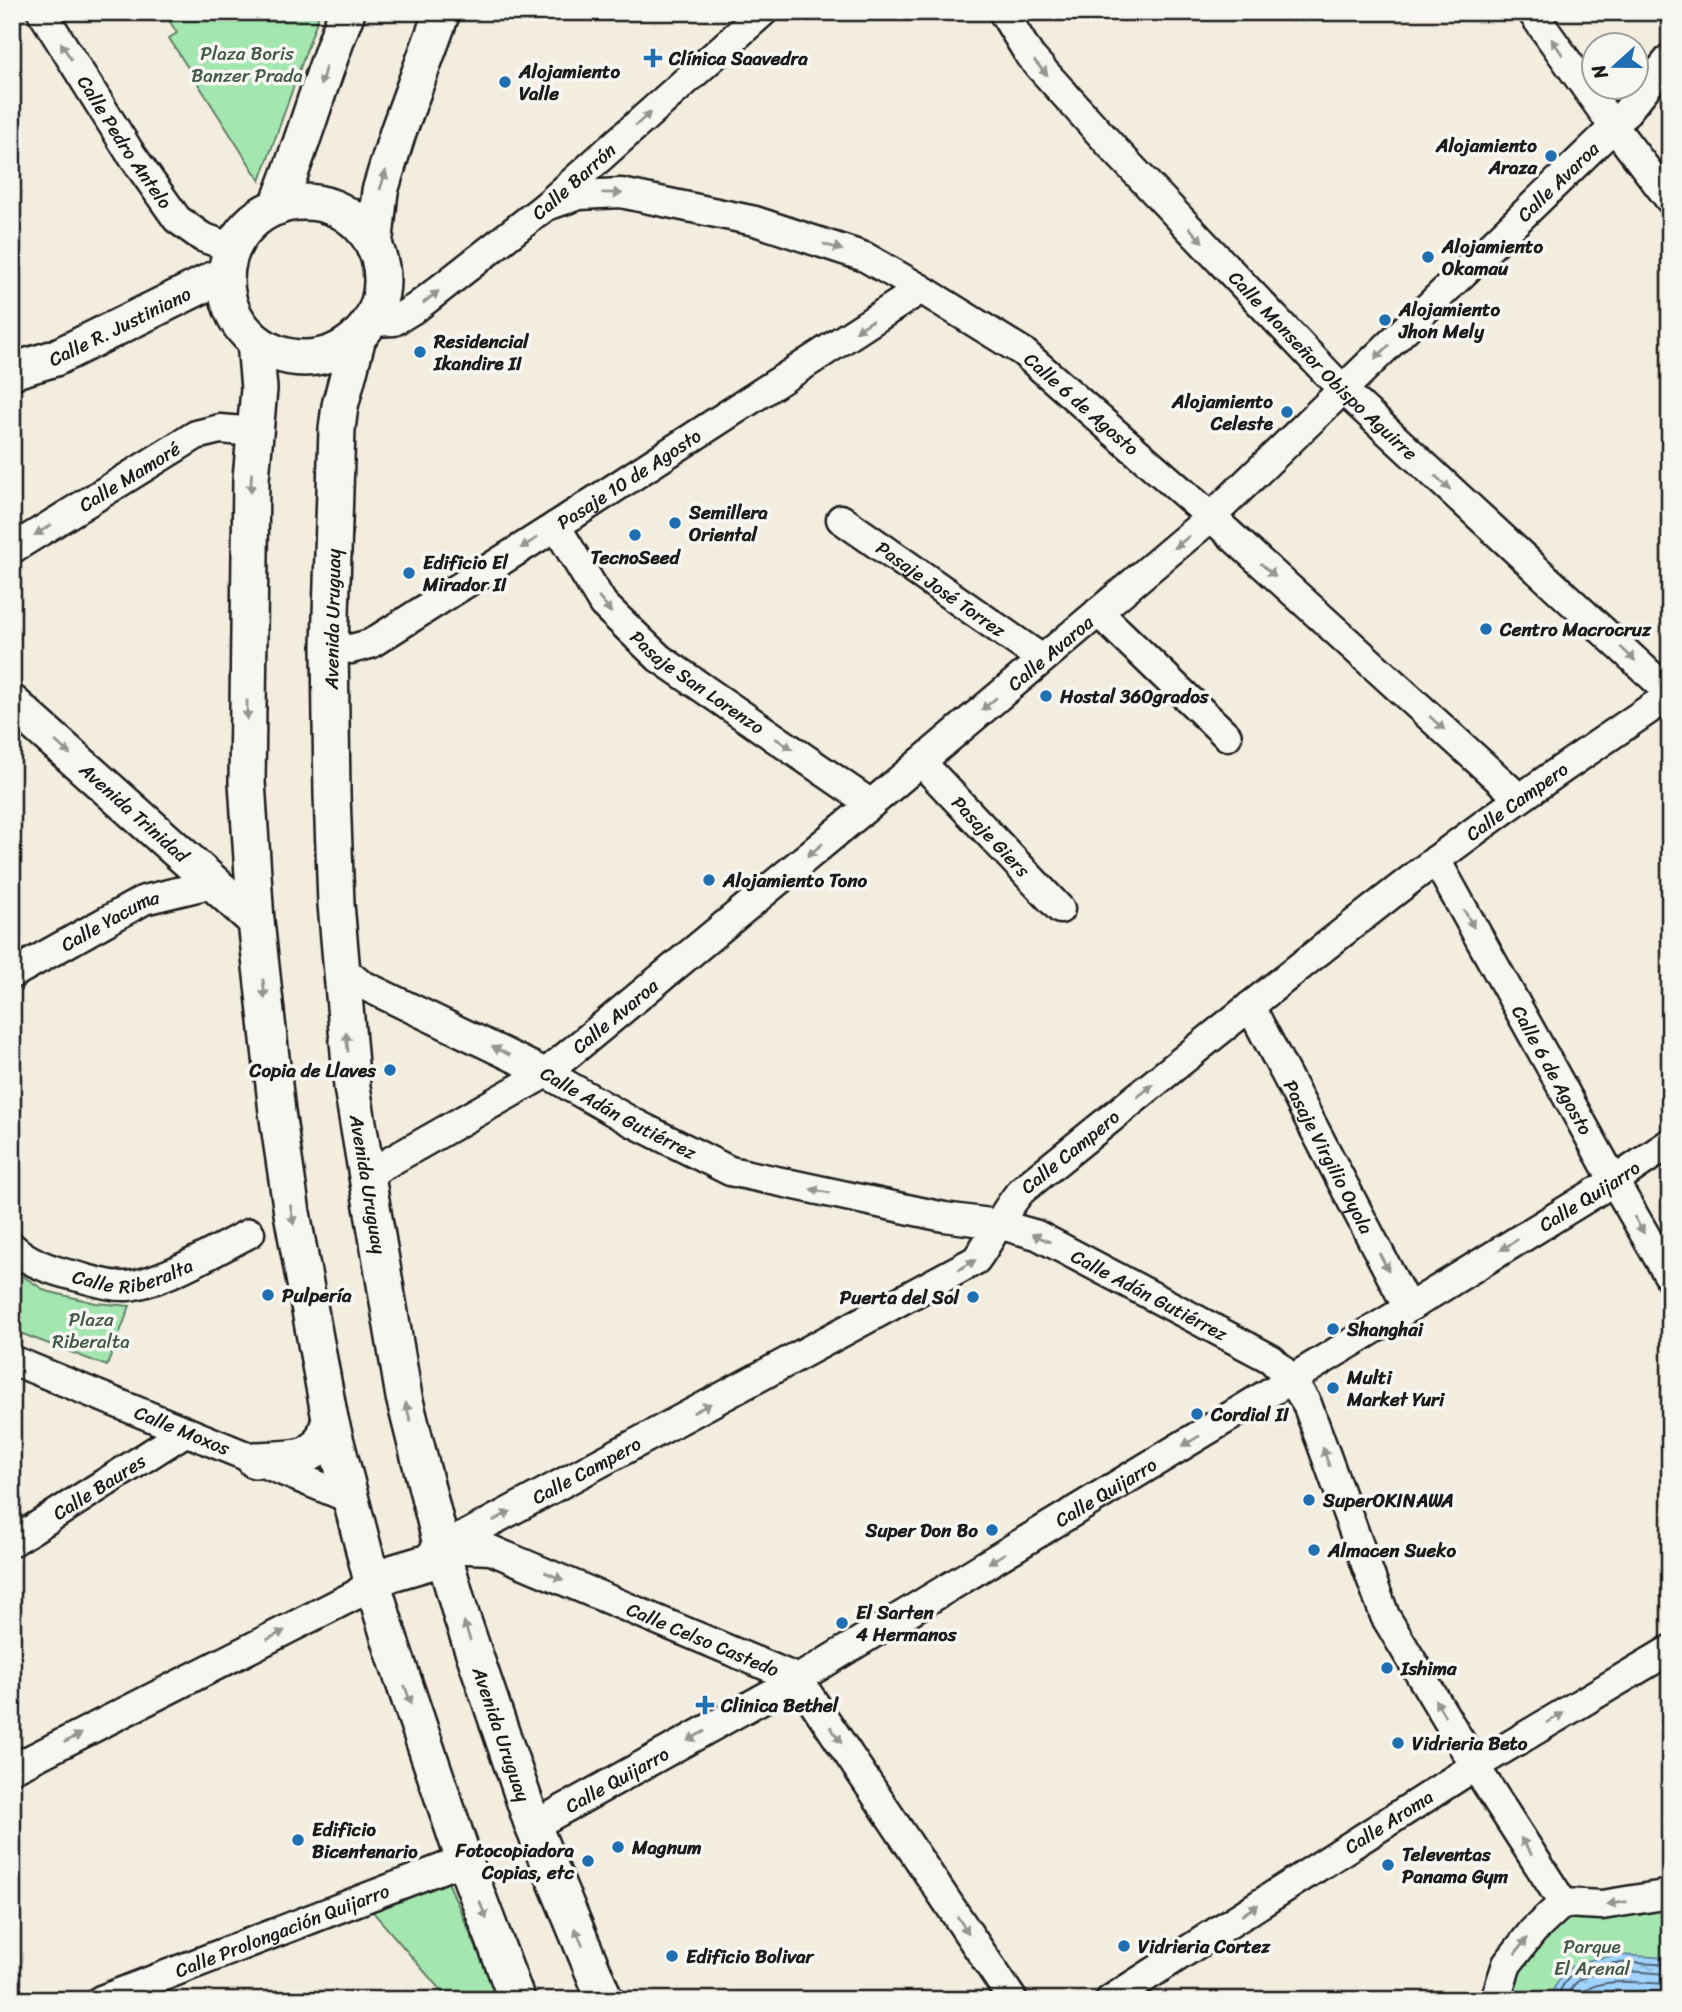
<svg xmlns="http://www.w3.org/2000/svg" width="1682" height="2012" font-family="Sriracha,sans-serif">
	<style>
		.green { fill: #a4e6b0; stroke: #608166; stroke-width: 2 }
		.water { fill: url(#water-ripples); stroke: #6b8aa3; stroke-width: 2 }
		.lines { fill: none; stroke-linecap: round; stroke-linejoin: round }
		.shore { stroke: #516576; stroke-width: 2 }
		.minor-casing { stroke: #1c1c1c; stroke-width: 33 }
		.major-casing { stroke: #1c1c1c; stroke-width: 40 }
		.minor { stroke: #f6f6f2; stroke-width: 28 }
		.major { stroke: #f6f6f2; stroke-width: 35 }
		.oneway { fill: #949492 }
		.poi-dot { fill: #1f6fb2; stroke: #f6f6f2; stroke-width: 2.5 }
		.labels { text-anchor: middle; stroke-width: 7; stroke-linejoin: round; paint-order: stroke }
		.park-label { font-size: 19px; fill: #455948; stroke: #f6f6f2 }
		.poi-label { font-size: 19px; font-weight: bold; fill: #1c1c1c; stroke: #f6f6f2; text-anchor: start }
		.street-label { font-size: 19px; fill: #1c1c1c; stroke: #f6f6f2 }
	</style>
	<defs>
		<pattern id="water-ripples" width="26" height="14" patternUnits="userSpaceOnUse" patternTransform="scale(1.75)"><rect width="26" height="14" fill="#a0d3fd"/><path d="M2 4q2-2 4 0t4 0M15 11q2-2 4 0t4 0" fill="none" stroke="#89b5d8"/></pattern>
	</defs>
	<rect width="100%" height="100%" fill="#f3ede0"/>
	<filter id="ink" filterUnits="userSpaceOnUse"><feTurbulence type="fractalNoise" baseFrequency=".0143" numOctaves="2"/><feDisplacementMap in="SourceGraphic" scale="14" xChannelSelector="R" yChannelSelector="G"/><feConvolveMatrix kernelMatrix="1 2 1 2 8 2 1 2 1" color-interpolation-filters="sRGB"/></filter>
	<g filter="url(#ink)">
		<g class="green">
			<path d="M164 12H320L260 181 169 38 177 33Z"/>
			<path d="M12 1269 46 1291 96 1303 130 1306 107 1366 12 1330Z"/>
			<path d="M445 1875 498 1998 496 2000H449L366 1904Z"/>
			<path d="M1670 1907V2000H1503L1515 1968 1549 1926 1586 1914 1640 1915Z"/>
		</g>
		<path class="water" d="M1618 1955 1670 1958V2000H1549C1563 1962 1581 1961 1618 1955Z"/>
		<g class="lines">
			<g class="shore">
				<path d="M1556 2000C1559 1993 1562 1985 1567 1980 1587 1955 1642 1964 1670 1965"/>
				<path d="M1566 2000C1568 1995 1570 1989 1574 1985 1592 1964 1645 1973 1670 1974"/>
				<path d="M1577 2000C1591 1973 1645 1984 1670 1984"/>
			</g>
			<defs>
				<g id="minor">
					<path id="s1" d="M42 12 129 151 177 219 202 237 232 248"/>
					<path id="s2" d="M1003 12 1030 56 1114 149 1343 390 1670 693"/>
					<path d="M1532 12 1614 127 1670 200"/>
					<path id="s3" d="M546 206 579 195 621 193 755 221 865 257 921 289 1023 352 1211 517 1519 798"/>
					<path id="s4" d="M370 322 394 321 417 307 546 206 763 12"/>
					<path id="s5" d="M841 519 1042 659"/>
					<path id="s6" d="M556 526 603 604 659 658 871 804"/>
					<path id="s7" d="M12 549 196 435 220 429 255 432"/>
					<path d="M1098 612 1227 736"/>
					<path id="s8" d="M330 646 351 649 370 644 556 526 921 289"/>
					<path id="s9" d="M921 762 1060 909"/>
					<path id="s10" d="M1436 860 1614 1181 1670 1278"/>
					<path id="s11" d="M340 967 359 983 546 1073 632 1122 730 1171 944 1217 998 1224 1037 1235 1271 1359 1292 1380 1307 1404 1385 1616 1475 1766 1563 1903"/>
					<path id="s12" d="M12 974 144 900 214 883"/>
					<path id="s13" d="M1250 1006 1408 1308"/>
					<path id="s14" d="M368 1174 546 1073 871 804 1211 517 1614 127 1670 58"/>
					<path id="s15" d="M12 1247C29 1263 53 1271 75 1276 91 1280 111 1287 127 1286 162 1283 218 1249 250 1233"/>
					<path id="s16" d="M12 1360 351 1499"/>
					<path id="s17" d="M12 1542 185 1432"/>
					<path id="s18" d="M442 1548 976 1260C993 1237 1003 1211 1022 1190 1160 1079 1296 967 1436 860 1512 802 1591 749 1670 695"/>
					<path id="s19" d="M443 1548 491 1550 798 1679 1013 2000"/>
					<path d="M12 1769 355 1595 372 1581"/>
					<path id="s20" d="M533 1826 798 1679 1397 1315 1614 1181 1670 1143"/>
					<path d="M1563 1903 1602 1905 1670 1894"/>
					<path id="s21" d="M101 2000 464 1860"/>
					<path id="s22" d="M1110 2000 1475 1766 1670 1650"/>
					<path d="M1495 2000 1507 1964 1533 1931 1563 1903"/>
				</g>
				<g id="major">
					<circle cx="304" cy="280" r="78"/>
					<path d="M277 207C304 143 321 76 347 12"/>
					<path d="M374 247 380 191 398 132 442 12"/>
					<path id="s23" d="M358 337 340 406 337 429 330 646 332 794 336 904 352 1087 404 1397 442 1548 461 1615 533 1826 605 2000"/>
					<path d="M255 342 259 389 251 479 247 782 256 921 277 1112 292 1213 330 1419 372 1581 393 1650 464 1860 517 2000"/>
					<path id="s24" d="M12 371 55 358 225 274"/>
					<path id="s25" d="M12 703 256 921"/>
					<path d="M255 1460C296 1457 319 1465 330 1419"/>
					<path d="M372 1581 395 1572 429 1562 442 1548"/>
				</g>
			</defs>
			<use href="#minor" class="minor-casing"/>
			<use href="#major" class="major-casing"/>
			<use href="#minor" class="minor"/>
			<use href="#major" class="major"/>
		</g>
		<defs><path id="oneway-solid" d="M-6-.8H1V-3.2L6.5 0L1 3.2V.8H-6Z" transform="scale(1.75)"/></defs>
		<g class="oneway">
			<use href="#oneway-solid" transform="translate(1557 47) rotate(-125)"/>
			<use href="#oneway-solid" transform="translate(66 51) rotate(-122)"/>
			<use href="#oneway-solid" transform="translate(1041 68) rotate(48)"/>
			<use href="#oneway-solid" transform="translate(323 76) rotate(106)"/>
			<use href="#oneway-solid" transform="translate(643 119) rotate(-42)"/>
			<use href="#oneway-solid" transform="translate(383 180) rotate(-73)"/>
			<use href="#oneway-solid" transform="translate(612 193) rotate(1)"/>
			<use href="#oneway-solid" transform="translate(1196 235) rotate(47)"/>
			<use href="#oneway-solid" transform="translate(833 247) rotate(18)"/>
			<use href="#oneway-solid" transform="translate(431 297) rotate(-38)"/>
			<use href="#oneway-solid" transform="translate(864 326) rotate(147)"/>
			<use href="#oneway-solid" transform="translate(1382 352) rotate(136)"/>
			<use href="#oneway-solid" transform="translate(251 483) rotate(93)"/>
			<use href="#oneway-solid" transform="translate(1443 483) rotate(43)"/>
			<use href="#oneway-solid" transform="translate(43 530) rotate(148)"/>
			<use href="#oneway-solid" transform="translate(1182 542) rotate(140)"/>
			<use href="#oneway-solid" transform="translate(529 543) rotate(148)"/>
			<use href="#oneway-solid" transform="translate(1268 570) rotate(42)"/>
			<use href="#oneway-solid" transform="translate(605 605) rotate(50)"/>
			<use href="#oneway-solid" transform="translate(1628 654) rotate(43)"/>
			<use href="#oneway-solid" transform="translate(989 704) rotate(140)"/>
			<use href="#oneway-solid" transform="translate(247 710) rotate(90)"/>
			<use href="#oneway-solid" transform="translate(1437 723) rotate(42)"/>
			<use href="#oneway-solid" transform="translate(784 744) rotate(34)"/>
			<use href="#oneway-solid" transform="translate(63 748) rotate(42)"/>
			<use href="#oneway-solid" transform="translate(815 850) rotate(140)"/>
			<use href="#oneway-solid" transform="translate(1469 919) rotate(61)"/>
			<use href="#oneway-solid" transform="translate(264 989) rotate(84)"/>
			<use href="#oneway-solid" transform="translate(347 1042) rotate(-96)"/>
			<use href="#oneway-solid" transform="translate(501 1051) rotate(-154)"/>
			<use href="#oneway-solid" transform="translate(1145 1091) rotate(-39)"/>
			<use href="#oneway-solid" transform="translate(820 1191) rotate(-168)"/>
			<use href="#oneway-solid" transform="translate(292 1215) rotate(81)"/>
			<use href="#oneway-solid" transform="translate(1639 1225) rotate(60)"/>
			<use href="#oneway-solid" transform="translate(1041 1238) rotate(-156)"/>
			<use href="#oneway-solid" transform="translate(1509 1245) rotate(148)"/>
			<use href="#oneway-solid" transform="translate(1384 1262) rotate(62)"/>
			<use href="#oneway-solid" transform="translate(967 1265) rotate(-30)"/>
			<use href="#oneway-solid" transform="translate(702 1408) rotate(-28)"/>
			<use href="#oneway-solid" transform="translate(408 1412) rotate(-104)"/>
			<use href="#oneway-solid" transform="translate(1191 1441) rotate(149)"/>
			<use href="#oneway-solid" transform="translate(1326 1457) rotate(-110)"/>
			<use href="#oneway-solid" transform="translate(502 1516) rotate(-28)"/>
			<use href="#oneway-solid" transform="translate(997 1558) rotate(149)"/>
			<use href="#oneway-solid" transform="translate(554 1576) rotate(23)"/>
			<use href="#oneway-solid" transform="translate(467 1631) rotate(-109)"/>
			<use href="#oneway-solid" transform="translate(276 1635) rotate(-27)"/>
			<use href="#oneway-solid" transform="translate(408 1695) rotate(71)"/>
			<use href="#oneway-solid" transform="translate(1440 1708) rotate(-121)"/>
			<use href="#oneway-solid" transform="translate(1555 1718) rotate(-31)"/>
			<use href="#oneway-solid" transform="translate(836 1735) rotate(56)"/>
			<use href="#oneway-solid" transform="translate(696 1736) rotate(151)"/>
			<use href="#oneway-solid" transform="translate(73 1738) rotate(-27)"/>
			<use href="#oneway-solid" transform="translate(1526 1846) rotate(-123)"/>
			<use href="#oneway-solid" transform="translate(1617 1903) rotate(172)"/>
			<use href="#oneway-solid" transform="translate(483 1910) rotate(69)"/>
			<use href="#oneway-solid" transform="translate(1250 1910) rotate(-33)"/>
			<use href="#oneway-solid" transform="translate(963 1925) rotate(56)"/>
			<use href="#oneway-solid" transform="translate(579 1937) rotate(-113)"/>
			<use href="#oneway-solid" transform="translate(1521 1946) rotate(-52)"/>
		</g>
	</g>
	<g class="poi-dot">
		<path d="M649.5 47.5h7v7h7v7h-7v7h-7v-7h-7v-7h7z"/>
		<circle cx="505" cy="82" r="7"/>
		<circle cx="1551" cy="156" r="7"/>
		<circle cx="1428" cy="257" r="7"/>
		<circle cx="1385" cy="320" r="7"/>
		<circle cx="420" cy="352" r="7"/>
		<circle cx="1287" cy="412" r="7"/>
		<circle cx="675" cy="523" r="7"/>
		<circle cx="635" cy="535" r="7"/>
		<circle cx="409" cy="573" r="7"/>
		<circle cx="1486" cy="629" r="7"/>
		<circle cx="1046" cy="696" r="7"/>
		<circle cx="709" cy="880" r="7"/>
		<circle cx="390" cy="1070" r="7"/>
		<circle cx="268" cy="1295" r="7"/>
		<circle cx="973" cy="1297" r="7"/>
		<circle cx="1333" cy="1329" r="7"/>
		<circle cx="1333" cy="1388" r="7"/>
		<circle cx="1197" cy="1414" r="7"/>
		<circle cx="1309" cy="1500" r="7"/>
		<circle cx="992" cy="1530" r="7"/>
		<circle cx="1314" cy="1550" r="7"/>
		<circle cx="842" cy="1623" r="7"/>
		<circle cx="1387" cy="1668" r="7"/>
		<path d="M701.5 1694.5h7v7h7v7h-7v7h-7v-7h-7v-7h7z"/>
		<circle cx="1398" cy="1743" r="7"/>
		<circle cx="298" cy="1840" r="7"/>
		<circle cx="618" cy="1847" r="7"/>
		<circle cx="588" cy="1861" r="7"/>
		<circle cx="1388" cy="1865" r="7"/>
		<circle cx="1124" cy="1946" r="7"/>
		<circle cx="672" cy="1956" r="7"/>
	</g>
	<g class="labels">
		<g class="park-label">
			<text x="247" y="60">Plaza Boris<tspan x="247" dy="22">Banzer Prada</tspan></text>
			<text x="91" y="1326">Plaza<tspan x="91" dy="22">Riberalta</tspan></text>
			<text x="1592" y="1953">Parque<tspan x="1592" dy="22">El Arenal</tspan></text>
		</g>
		<g class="poi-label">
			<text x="669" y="65">Clínica Saavedra</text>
			<text x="519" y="78">Alojamiento<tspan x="519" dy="22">Valle</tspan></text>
			<text x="1537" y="152" text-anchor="end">Alojamiento<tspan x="1537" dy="22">Araza</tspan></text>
			<text x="1442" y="253">Alojamiento<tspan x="1442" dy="22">Okamau</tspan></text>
			<text x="1399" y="316">Alojamiento<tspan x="1399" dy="22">Jhon Mely</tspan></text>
			<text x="434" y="348">Residencial<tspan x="434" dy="22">Ikandire II</tspan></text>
			<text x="1273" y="408" text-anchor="end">Alojamiento<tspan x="1273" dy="22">Celeste</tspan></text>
			<text x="689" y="519">Semillera<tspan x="689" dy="22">Oriental</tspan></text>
			<text x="635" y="564" text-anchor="middle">TecnoSeed</text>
			<text x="423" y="569">Edificio El<tspan x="423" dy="22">Mirador II</tspan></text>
			<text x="1500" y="636">Centro Macrocruz</text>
			<text x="1060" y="703">Hostal 360grados</text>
			<text x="723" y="887">Alojamiento Tono</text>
			<text x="376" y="1077" text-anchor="end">Copia de Llaves</text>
			<text x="282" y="1302">Pulpería</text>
			<text x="959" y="1304" text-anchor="end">Puerta del Sol</text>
			<text x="1347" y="1336">Shanghai</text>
			<text x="1347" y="1384">Multi<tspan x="1347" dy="22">Market Yuri</tspan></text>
			<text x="1211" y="1421">Cordial II</text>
			<text x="1323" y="1507">SuperOKINAWA</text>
			<text x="978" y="1537" text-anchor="end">Super Don Bo</text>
			<text x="1328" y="1557">Almacen Sueko</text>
			<text x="856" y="1619">El Sarten<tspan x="856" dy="22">4 Hermanos</tspan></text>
			<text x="1401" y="1675">Ishima</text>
			<text x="721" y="1712">Clinica Bethel</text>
			<text x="1412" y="1750">Vidrieria Beto</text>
			<text x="312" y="1836">Edificio<tspan x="312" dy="22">Bicentenario</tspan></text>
			<text x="632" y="1854">Magnum</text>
			<text x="574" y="1857" text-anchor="end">Fotocopiadora<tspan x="574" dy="22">Copias, etc</tspan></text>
			<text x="1402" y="1861">Televentas<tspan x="1402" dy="22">Panama Gym</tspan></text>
			<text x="1138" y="1953">Vidrieria Cortez</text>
			<text x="686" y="1963">Edificio Bolivar</text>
		</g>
		<g class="street-label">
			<text dy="7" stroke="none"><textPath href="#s1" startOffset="154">Calle Pedro Antelo</textPath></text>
			<text dy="7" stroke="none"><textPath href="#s4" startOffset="252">Calle Barrón</textPath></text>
			<text dy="7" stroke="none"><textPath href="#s14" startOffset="1554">Calle Avaroa</textPath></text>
			<text dy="7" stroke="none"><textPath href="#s24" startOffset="117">Calle R. Justiniano</textPath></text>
			<text dy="7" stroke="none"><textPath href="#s2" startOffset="478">Calle Monseñor Obispo Aguirre</textPath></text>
			<text dy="7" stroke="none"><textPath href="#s3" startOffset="592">Calle 6 de Agosto</textPath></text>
			<text dy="7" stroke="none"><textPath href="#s7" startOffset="138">Calle Mamoré</textPath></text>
			<text dy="7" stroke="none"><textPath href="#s8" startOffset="348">Pasaje 10 de Agosto</textPath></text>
			<text dy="7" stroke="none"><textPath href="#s5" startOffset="122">Pasaje José Torrez</textPath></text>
			<text transform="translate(332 619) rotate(-89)" y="7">Avenida Uruguay</text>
			<text dy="7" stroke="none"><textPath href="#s14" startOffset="861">Calle Avaroa</textPath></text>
			<text dy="7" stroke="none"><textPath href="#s6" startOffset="214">Pasaje San Lorenzo</textPath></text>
			<text dy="7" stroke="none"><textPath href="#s18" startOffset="1320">Calle Campero</textPath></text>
			<text dy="7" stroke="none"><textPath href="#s25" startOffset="164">Avenida Trinidad</textPath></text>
			<text dy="7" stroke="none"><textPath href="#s9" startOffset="102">Pasaje Giers</textPath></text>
			<text dy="7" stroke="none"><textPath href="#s12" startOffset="112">Calle Yacuma</textPath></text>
			<text dy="7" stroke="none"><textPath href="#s14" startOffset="294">Calle Avaroa</textPath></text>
			<text dy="7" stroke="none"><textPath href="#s10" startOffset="240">Calle 6 de Agosto</textPath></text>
			<text dy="7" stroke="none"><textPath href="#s11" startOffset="315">Calle Adán Gutiérrez</textPath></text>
			<text dy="7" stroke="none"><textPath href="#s18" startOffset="752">Calle Campero</textPath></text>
			<text dy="7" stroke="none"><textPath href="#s13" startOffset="170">Pasaje Virgilio Oyola</textPath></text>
			<text dy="7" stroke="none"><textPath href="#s23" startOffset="852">Avenida Uruguay</textPath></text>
			<text dy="7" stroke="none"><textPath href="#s20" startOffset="1230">Calle Quijarro</textPath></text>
			<text dy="7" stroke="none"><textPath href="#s15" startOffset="130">Calle Riberalta</textPath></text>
			<text dy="7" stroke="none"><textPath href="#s11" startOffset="882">Calle Adán Gutiérrez</textPath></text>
			<text dy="7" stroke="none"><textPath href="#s16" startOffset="184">Calle Moxos</textPath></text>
			<text dy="7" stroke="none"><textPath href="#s18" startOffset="164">Calle Campero</textPath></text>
			<text dy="7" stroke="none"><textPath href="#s17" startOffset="103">Calle Baures</textPath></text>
			<text dy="7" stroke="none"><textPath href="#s20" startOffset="663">Calle Quijarro</textPath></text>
			<text dy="7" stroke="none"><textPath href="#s19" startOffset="278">Calle Celso Castedo</textPath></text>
			<text dy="7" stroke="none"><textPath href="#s23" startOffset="1419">Avenida Uruguay</textPath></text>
			<text dy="7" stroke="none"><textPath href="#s20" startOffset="96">Calle Quijarro</textPath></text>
			<text dy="7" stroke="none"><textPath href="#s22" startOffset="331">Calle Aroma</textPath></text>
			<text dy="7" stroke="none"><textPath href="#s21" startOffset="194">Calle Prolongación Quijarro</textPath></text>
		</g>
	</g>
	<rect width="1682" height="2012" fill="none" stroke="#f6f6f2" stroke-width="42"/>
	<rect x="21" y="21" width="1640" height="1970" fill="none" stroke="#1c1c1c" stroke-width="2.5" filter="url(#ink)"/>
	<g transform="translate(1615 66) rotate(249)"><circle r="33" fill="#f6f6f2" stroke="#9f9f9c" stroke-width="2"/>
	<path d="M0-5L12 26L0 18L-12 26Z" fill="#1f6fb2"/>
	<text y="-10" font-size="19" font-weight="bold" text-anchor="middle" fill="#1c1c1c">N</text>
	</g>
</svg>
